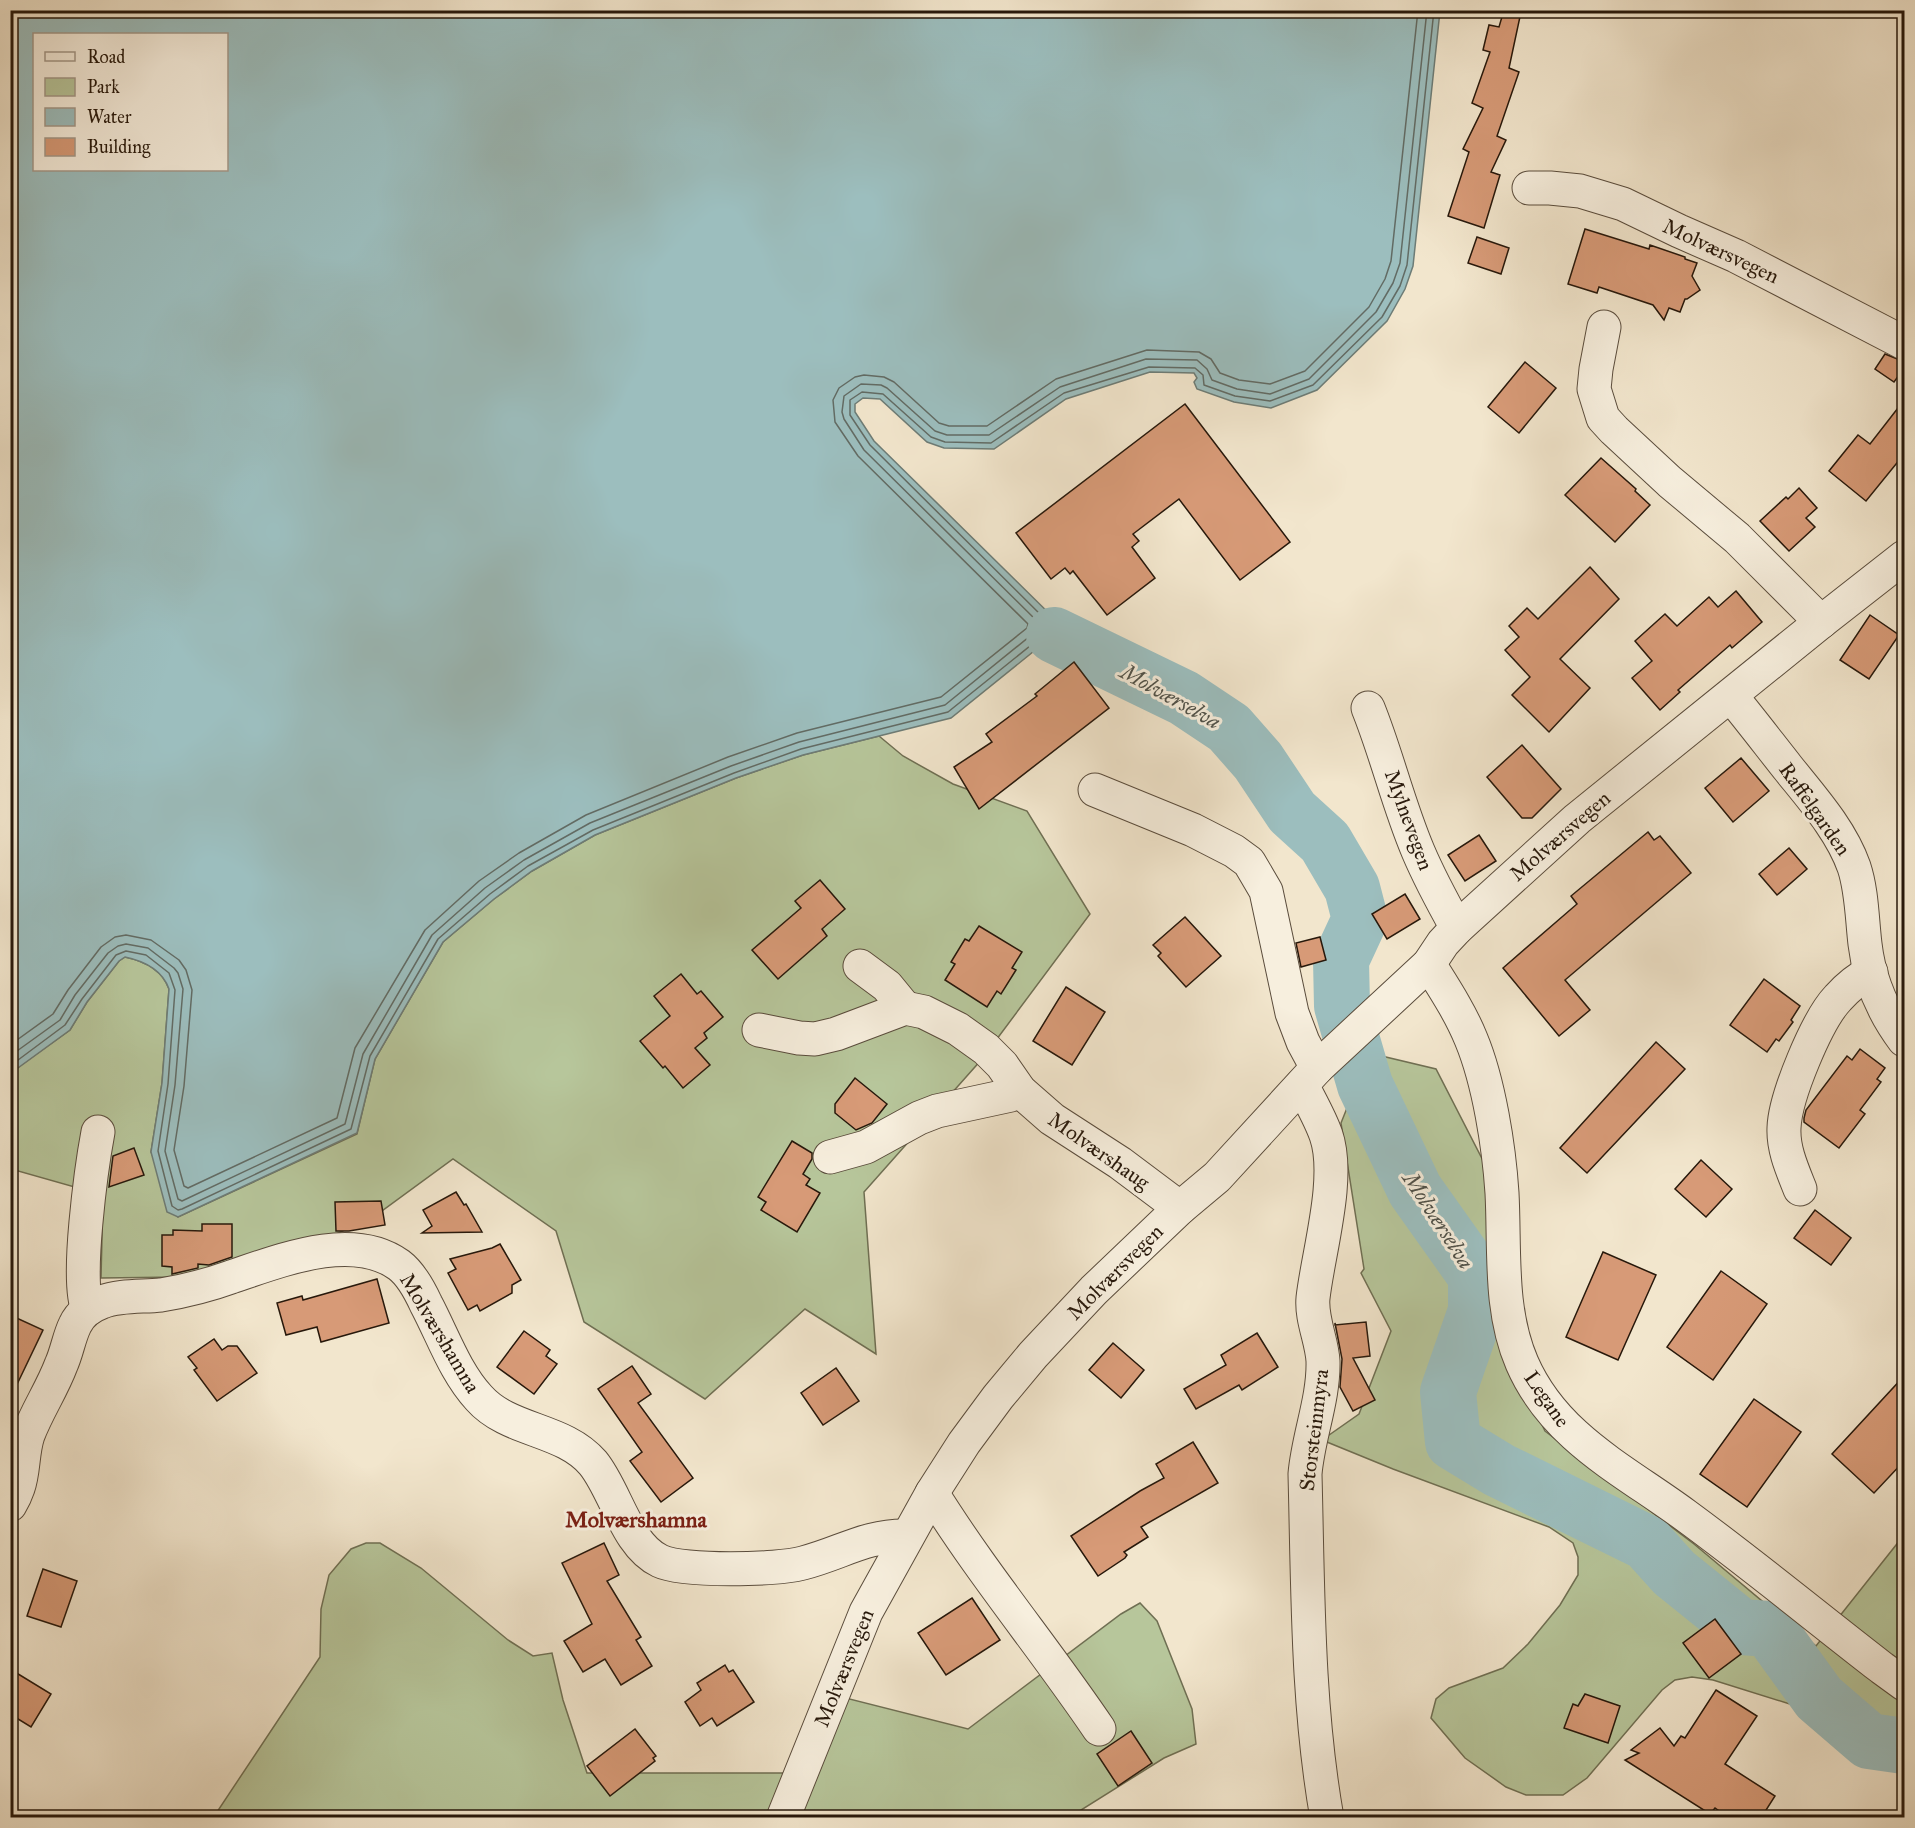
<svg xmlns="http://www.w3.org/2000/svg" width="1915" height="1828" font-family="'IM FELL Great Primer',serif">
	<style>
		.green { fill: #b7c69b; stroke: #6f6f53; stroke-width: 1.5 }
		.water { fill: #9cbebe; stroke: #6d7c76; stroke-width: 1.5; fill-rule: evenodd }
		.lines { fill: none; stroke-linecap: round; stroke-linejoin: round }
		.shore { stroke: #626b64; stroke-width: 1.5 }
		.river { stroke: #9cbebe; stroke-width: 56 }
		.building { fill: #d79a77; stroke: #27180b; stroke-width: 1.5 }
		.minor-casing { stroke: #5a4c3c; stroke-width: 35 }
		.minor { stroke: #f7efde; stroke-width: 33 }
		.labels { text-anchor: middle; stroke-width: 6; stroke-linejoin: round; paint-order: stroke }
		.street-label { font-size: 21px; fill: #27180b; stroke: #f7efde }
		.water-label { font-size: 22px; font-style: italic; fill: #50524a; stroke: #f7efde }
		.neighbourhood-label { font-size: 22px; font-weight: bold; fill: #7a1f14; stroke: #f7efde }
	</style>
	<rect width="100%" height="100%" fill="#f2e6cd"/>
	<filter id="stains"><feTurbulence type="fractalNoise" baseFrequency=".00333" numOctaves="4"/><feColorMatrix values="0 0 0 0 .2 0 0 0 0 .09 0 0 0 0 .02 0 0 0 .5 -.17"/></filter>
	<radialGradient id="worn" r=".72"><stop offset=".6" stop-color="#630" stop-opacity="0"/><stop offset="1" stop-color="#630" stop-opacity=".3"/></radialGradient>
	<g class="green">
		<path d="M879 736 903 756 953 784 1027 811 1090 914 982 1059 864 1192 876 1354 805 1309 705 1399 584 1322 556 1231 453 1159 379 1213 306 1249 179 1277 101 1278 103 1195 11 1169 10 1073 70 1030 87 1002 119 961 125 957C144 961 162 969 169 989L162 1083 151 1152 178 1217 357 1134 375 1059 443 942 494 899 532 871 595 835 736 778 803 755Z"/>
		<path d="M1369 1053 1436 1069 1495 1184 1498 1331 1545 1431 1694 1544 1816 1646 1904 1535V1754L1793 1705 1713 1680 1692 1677 1675 1680 1662 1690 1587 1778 1563 1795H1526L1506 1787 1465 1758 1431 1718 1436 1699 1449 1688 1503 1668 1528 1644 1560 1605 1578 1575V1557L1573 1543 1549 1527 1393 1469 1322 1440 1359 1414 1391 1331 1361 1273 1364 1269 1341 1123Z"/>
		<path d="M366 1543H380L421 1568 508 1640 533 1656 552 1653 563 1700 587 1773H785L834 1695 968 1729 1121 1614 1140 1603 1157 1621 1192 1709 1196 1744 1164 1758 1070 1817 213 1818 320 1657 321 1609 329 1575 351 1549Z"/>
	</g>
	<path class="water" d="M11 10H1440V11L1413 266 1405 289 1387 321 1317 390 1271 408 1234 402 1197 389 1194 382 1197 378 1194 373 1150 372 1066 399 994 449 944 448 927 442 880 399 863 398 855 404V412L874 441 1065 629 1054 635 951 718 803 755 736 778 595 835 532 871 494 899 443 942 375 1059 357 1133 178 1217 167 1212 151 1152 162 1083 169 989C162 969 144 961 125 957L119 961 87 1002 70 1030 11 1073ZM34 34H226V170H34Z"/>
	<g class="lines">
		<g class="shore">
			<path d="M10 1045 53 1014 68 990 101 947 115 937 126 935 151 940 179 960 186 970 192 990 184 1086 174 1150 184 1186 188 1188 337 1118 355 1048 425 930 479 881 519 853 586 815 728 757 797 733 941 697 1027 628 1028 624 858 456 835 422 833 400 839 388 855 377 864 375 884 377 894 382 939 423 949 426H987L1056 379 1147 350 1199 352 1211 359 1220 373 1239 380 1270 384 1305 371 1369 307 1385 279 1391 261 1418 10"/>
			<path d="M10 1056 60 1020 75 995 108 953 118 946 126 944 148 948 174 968 178 973 183 989 175 1085 165 1151 178 1199 182 1201 345 1124 363 1054 432 935 485 888 524 860 590 823 731 766 799 742 945 705 1040 628 1041 625 864 450 844 419 842 412 844 396 861 384 881 385 887 388 935 431 947 435H989L1060 387 1146 359 1197 360 1207 369 1212 380 1237 389 1270 394 1309 379 1376 312 1393 283 1400 263 1427 10"/>
			<path d="M10 1066 65 1025 82 999 116 955 126 951 146 955 169 973 175 990 168 1084 158 1151 172 1206 178 1210 182 1209 351 1129 370 1056 438 939 490 894 528 866 593 830 734 773 801 749 948 712 1051 629 1052 626 870 445 850 415V400L862 392 883 394 931 437 945 442 991 443 1064 393 1149 367 1195 368 1203 375 1204 385 1235 396 1270 401 1313 385 1382 317 1400 286 1407 265 1434 10"/>
		</g>
		<path class="river" d="M1054 635 1184 698 1229 728 1258 761 1292 812 1325 842 1352 888 1360 919 1341 960 1342 1006 1365 1085 1415 1190 1476 1276V1311L1448 1392 1453 1442 1499 1470 1647 1543 1674 1573 1741 1627 1769 1629 1819 1698 1869 1741 1904 1746"/>
	</g>
	<g class="building">
		<path d="M1504 10 1521 12 1509 68 1519 72 1497 136 1506 140 1491 172 1500 175 1484 228 1448 216 1469 152 1463 149 1483 108 1472 103 1490 52 1483 50 1489 25 1499 27Z"/>
		<path d="M1585 229 1649 249 1650 245 1685 257V259L1697 263 1692 276 1700 290 1687 299H1685L1680 312 1669 308 1664 320 1653 305 1599 287 1597 293 1568 284Z"/>
		<path d="M1477 237 1509 248 1501 274 1468 263Z"/>
		<path d="M1885 354 1905 362V367L1894 382 1875 369Z"/>
		<path d="M1525 362 1556 388 1519 433 1488 407Z"/>
		<path d="M1905 399V453L1866 501 1829 471 1858 435 1870 444Z"/>
		<path d="M1185 404 1290 542 1240 580 1179 499 1133 534 1139 541 1132 547 1155 578 1107 615 1073 571 1070 574 1065 568 1051 579 1016 533Z"/>
		<path d="M1601 458 1636 489 1635 491 1650 505 1615 542 1565 495Z"/>
		<path d="M1799 488 1817 508 1806 518 1815 527 1789 551 1760 521 1786 497 1788 499Z"/>
		<path d="M1590 567 1619 599 1560 659 1590 688 1549 732 1512 695 1530 677 1505 650 1519 637 1509 626 1527 608 1538 619Z"/>
		<path d="M1736 591 1762 622 1732 648 1730 645 1678 690 1680 692 1660 710 1632 678 1652 661 1635 641 1665 614 1677 626 1709 597 1718 607Z"/>
		<path d="M1870 615 1899 635 1869 679 1840 660Z"/>
		<path d="M1074 662 1109 708 979 809 954 767 992 742 986 734 1037 696 1035 694Z"/>
		<path d="M1522 745 1561 789 1532 818H1522L1487 777Z"/>
		<path d="M1741 758 1769 791 1733 822 1705 788Z"/>
		<path d="M1648 832 1654 840 1660 836 1691 873 1565 980 1590 1010 1559 1036 1503 968 1577 904 1571 896Z"/>
		<path d="M1479 835 1496 861 1465 881 1448 855Z"/>
		<path d="M1789 848 1807 869 1777 895 1759 874Z"/>
		<path d="M820 880 845 909 822 929 827 936 778 979 752 950 801 908 795 901Z"/>
		<path d="M1405 894 1420 919 1387 939 1372 914Z"/>
		<path d="M1185 917 1221 956 1186 987 1158 956 1161 953 1153 945Z"/>
		<path d="M979 926 1022 952 1012 968 1016 970 1001 994 997 991 987 1007 945 980 955 964 951 962 965 939 969 941Z"/>
		<path d="M1320 937 1326 960 1301 967 1296 943Z"/>
		<path d="M681 974 697 994 701 991 723 1017 704 1033 707 1038 695 1048 710 1065 683 1088 665 1066 663 1068 640 1041 670 1016 654 996Z"/>
		<path d="M1764 979 1800 1006 1791 1020 1793 1022 1779 1041 1776 1039 1767 1052 1730 1025Z"/>
		<path d="M1066 987 1105 1012 1072 1065 1033 1041Z"/>
		<path d="M1656 1042 1685 1069 1587 1173 1560 1148Z"/>
		<path d="M1860 1049 1885 1068 1877 1079 1881 1082 1860 1110 1865 1114 1839 1148 1804 1122V1118L1806 1110 1847 1056 1852 1060Z"/>
		<path d="M855 1078 887 1104 872 1123 856 1130 835 1113V1104Z"/>
		<path d="M792 1141 812 1153V1159L803 1174 810 1179 806 1185 820 1193 797 1232 761 1210 766 1202 758 1197Z"/>
		<path d="M134 1148 144 1175 109 1187 113 1156Z"/>
		<path d="M1701 1160 1732 1189 1706 1217 1675 1189Z"/>
		<path d="M456 1192 464 1205 466 1204 482 1232 422 1233 432 1226 423 1210Z"/>
		<path d="M381 1201 385 1225 349 1231H336L335 1202Z"/>
		<path d="M1815 1210 1851 1238 1831 1265 1794 1238Z"/>
		<path d="M202 1224H232V1257L209 1265 198 1264V1268L172 1274V1267L162 1266V1235H173V1230L202 1231Z"/>
		<path d="M500 1244 521 1280 512 1285V1293L480 1311 477 1305 468 1310 448 1273 456 1269 450 1259 492 1248Z"/>
		<path d="M1603 1252 1656 1275 1618 1360 1566 1337Z"/>
		<path d="M1721 1271 1767 1304 1713 1380 1667 1347Z"/>
		<path d="M377 1279 389 1323 321 1342 317 1327 286 1335 277 1303 302 1296 303 1300Z"/>
		<path d="M10 1315 43 1330 10 1399Z"/>
		<path d="M1366 1322 1370 1356 1353 1358 1375 1400 1353 1411 1340 1387 1342 1359 1335 1323V1325Z"/>
		<path d="M524 1331 550 1350 546 1356 557 1364 534 1394 497 1367Z"/>
		<path d="M1257 1333 1278 1367 1242 1390 1239 1385 1196 1409 1184 1389 1226 1365 1221 1355Z"/>
		<path d="M214 1339 222 1350 228 1346H237L257 1373 217 1401 194 1370 197 1368 188 1357Z"/>
		<path d="M1113 1343 1144 1370 1121 1398 1089 1370Z"/>
		<path d="M632 1366 651 1394 638 1403 693 1478 661 1502 630 1461 642 1452 598 1389Z"/>
		<path d="M836 1368 859 1401 823 1425 801 1393Z"/>
		<path d="M1905 1375V1460L1874 1493 1832 1454Z"/>
		<path d="M1754 1399 1801 1432 1747 1507 1700 1474Z"/>
		<path d="M1193 1442 1218 1483 1141 1527 1148 1537 1124 1552 1127 1555 1125 1558 1098 1576 1071 1536 1140 1491 1164 1478 1156 1464Z"/>
		<path d="M604 1543 619 1575 607 1581 641 1637 636 1640 652 1666 621 1685 605 1659 583 1672 564 1641 592 1624 562 1563Z"/>
		<path d="M43 1569 77 1581 61 1627 27 1616Z"/>
		<path d="M972 1598 1000 1640 946 1675 918 1633Z"/>
		<path d="M1715 1619 1741 1654 1709 1678 1683 1643Z"/>
		<path d="M725 1665 729 1672 733 1670 754 1702 717 1726 712 1718 700 1726 685 1702 701 1690 697 1683Z"/>
		<path d="M10 1669 51 1694 31 1727 10 1714Z"/>
		<path d="M1716 1690 1757 1716 1725 1764 1775 1796 1761 1818H1729L1715 1808 1710 1814 1625 1760 1639 1753 1631 1750 1660 1728 1674 1746 1681 1736 1685 1738Z"/>
		<path d="M1585 1694 1620 1706 1608 1743 1564 1728 1573 1704 1578 1706Z"/>
		<path d="M635 1729 656 1756 653 1758 655 1761 610 1796 587 1766Z"/>
		<path d="M1131 1731 1152 1763 1118 1786 1097 1754Z"/>
	</g>
	<g class="lines">
		<defs>
			<g id="minor">
				<path d="M1529 188H1550L1580 191 1623 204 1679 231 1736 256 1904 343"/>
				<path d="M1604 327 1596 369 1594 389 1603 418 1614 430 1670 482 1737 538 1821 622"/>
				<path d="M1731 696C1750 719 1769 744 1788 768 1812 798 1841 830 1854 867 1862 891 1862 919 1865 944 1869 979 1883 1012 1904 1040"/>
				<path d="M1368 708C1387 755 1398 804 1418 851 1429 877 1443 903 1457 928"/>
				<path d="M1095 790 1193 830 1234 851 1249 862 1266 891 1292 1013 1303 1042 1317 1068"/>
				<path d="M1429 964C1444 988 1460 1012 1471 1039 1489 1082 1499 1147 1502 1193 1505 1250 1499 1310 1522 1363 1554 1437 1624 1470 1685 1515 1752 1564 1816 1617 1882 1668L1904 1684"/>
				<path d="M860 966 887 986 905 1008"/>
				<path d="M759 1030 799 1038 815 1039 836 1034 905 1008 924 1012 958 1029 986 1049 1002 1065 1020 1091 1052 1119 1120 1163 1180 1208"/>
				<path d="M1302 1085C1310 1101 1320 1118 1326 1135 1341 1178 1318 1253 1313 1298 1311 1319 1322 1341 1323 1361 1324 1399 1308 1437 1305 1474 1308 1589 1307 1705 1327 1818"/>
				<path d="M830 1157 866 1147 919 1118 937 1111 1011 1095 1020 1091"/>
				<path d="M1800 1189C1792 1169 1783 1149 1784 1128 1785 1097 1817 1020 1838 998 1847 988 1859 978 1871 972"/>
				<path d="M88 1309C75 1284 92 1164 98 1132"/>
				<path d="M932 1493C983 1575 1045 1649 1099 1729"/>
				<path d="M10 1505C13 1500 16 1494 18 1488 24 1472 22 1453 28 1435 37 1411 52 1389 61 1365 67 1352 69 1337 75 1325 80 1314 91 1306 102 1302 120 1295 142 1297 161 1295 185 1291 209 1285 231 1277 279 1261 352 1231 399 1265 411 1274 420 1291 426 1304 443 1336 455 1372 479 1398 509 1432 563 1428 593 1463 616 1491 626 1545 660 1561 683 1572 778 1570 803 1563 842 1553 866 1535 907 1536"/>
				<path d="M783 1818 866 1612 932 1493 964 1443 998 1397 1033 1355 1094 1290 1180 1208 1217 1177 1317 1068 1429 964 1443 943 1457 928 1577 819 1821 622 1904 557"/>
			</g>
		</defs>
		<use href="#minor" class="minor-casing"/>
		<use href="#minor" class="minor"/>
	</g>
	<g class="labels">
		<g class="street-label">
			<text transform="translate(1721 251) rotate(25)" y="7">Molværsvegen</text>
			<text transform="translate(1815 809) rotate(55)" y="7">Raffelgarden</text>
			<text transform="translate(1409 820) rotate(70)" y="7">Mylnevegen</text>
			<text transform="translate(1560 836) rotate(-41)" y="7">Molværsvegen</text>
			<text transform="translate(1099 1151) rotate(35)" y="7">Molværshaug</text>
			<text transform="translate(1115 1272) rotate(-45)" y="7">Molværsvegen</text>
			<text transform="translate(440 1333) rotate(59)" y="7">Molværshamna</text>
			<text transform="translate(1547 1399) rotate(55)" y="7">Legane</text>
			<text transform="translate(1314 1430) rotate(-83)" y="7">Storsteinmyra</text>
			<text transform="translate(844 1668) rotate(-68)" y="7">Molværsvegen</text>
		</g>
		<g class="water-label">
			<text transform="translate(1171 696) rotate(29)" y="8">Molværselva</text>
			<text transform="translate(1439 1220) rotate(57)" y="8">Molværselva</text>
		</g>
		<g class="neighbourhood-label">
			<text x="636" y="1527">Molværshamna</text>
		</g>
	</g>
	<rect width="1915" height="1828" fill="none" stroke="#f2e6cd" stroke-width="36"/>
	<rect x="12" y="12" width="1891" height="1804" fill="none" stroke="#27180b" stroke-width="3"/>
	<rect x="18" y="18" width="1879" height="1792" fill="none" stroke="#27180b" stroke-width="1.5"/>
	<rect x="33" y="33" width="195" height="138" fill="#f7efde" stroke="#a4998a" stroke-width="1.5"/>
	<rect x="45" y="52" width="30" height="9" fill="#f7efde" stroke="#a4998a" stroke-width="1.5"/>
	<text x="87" y="63" font-size="18" fill="#27180b">Road</text>
	<rect x="45" y="78" width="30" height="18" fill="#b7c69b" stroke="#a4998a" stroke-width="1.5"/>
	<text x="87" y="93" font-size="18" fill="#27180b">Park</text>
	<rect x="45" y="108" width="30" height="18" fill="#9cbebe" stroke="#a4998a" stroke-width="1.5"/>
	<text x="87" y="123" font-size="18" fill="#27180b">Water</text>
	<rect x="45" y="138" width="30" height="18" fill="#d79a77" stroke="#a4998a" stroke-width="1.5"/>
	<text x="87" y="153" font-size="18" fill="#27180b">Building</text>
	<rect width="100%" height="100%" filter="url(#stains)"/>
	<rect width="100%" height="100%" fill="url(#worn)"/>
</svg>
